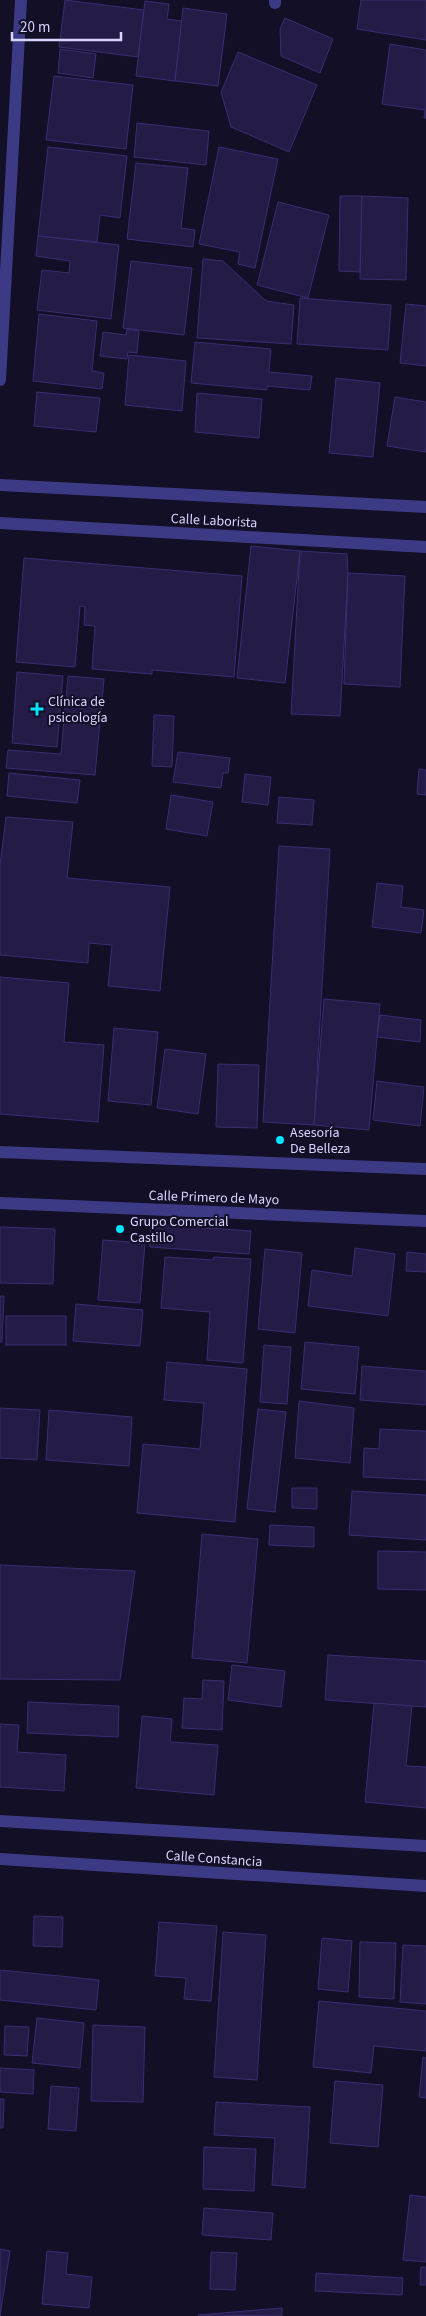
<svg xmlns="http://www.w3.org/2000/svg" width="426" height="2316" font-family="'Source Sans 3',sans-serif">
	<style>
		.building { fill: #241b47; stroke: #3b2d73 }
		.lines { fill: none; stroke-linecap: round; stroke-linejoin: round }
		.street { stroke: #3d3a85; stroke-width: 12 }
		.poi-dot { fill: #00e5ff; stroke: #130f26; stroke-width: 2 }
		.labels { text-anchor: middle; stroke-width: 4; stroke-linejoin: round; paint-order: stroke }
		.street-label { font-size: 14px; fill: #d9d4ff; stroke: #130f26 }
		.poi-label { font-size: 14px; fill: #d9d4ff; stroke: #130f26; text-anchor: start }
	</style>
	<rect width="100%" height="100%" fill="#130f26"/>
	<g class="building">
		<path d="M65 0 144 10 138 57 59 47Z"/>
		<path d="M361 0H426V40L357 29Z"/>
		<path d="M145 1 169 4 167 19 182 21 175 81 136 76Z"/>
		<path d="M183 8 227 14 218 86 175 81Z"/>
		<path d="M285 18 333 39 320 73 281 56 280 29Z"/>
		<path d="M390 44 426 50V118H424L425 110 382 104Z"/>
		<path d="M60 49 96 54 93 78 58 73Z"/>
		<path d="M238 52 317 85 289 152 231 127 221 92Z"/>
		<path d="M54 76 133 85 126 149 46 140Z"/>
		<path d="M137 123 209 131 206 165 134 157Z"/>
		<path d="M48 147 127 156 120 218 100 215 97 242 38 236Z"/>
		<path d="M219 147 278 159 255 268 238 264 240 252 199 244Z"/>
		<path d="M136 163 188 168 181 228 195 230 193 247 127 239Z"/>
		<path d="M340 196H362L360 272 339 271Z"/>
		<path d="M362 196 408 198 406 280 360 279Z"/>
		<path d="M278 202 329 215 308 298 257 285Z"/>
		<path d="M38 236 119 245 111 319 37 310 42 270 69 273 70 261 36 256Z"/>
		<path d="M203 259 223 261 266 301 294 305 291 344 197 338Z"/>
		<path d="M131 261 192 268 184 335 123 328Z"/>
		<path d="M300 298 391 305 388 350 297 344Z"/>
		<path d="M406 304 426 306V366L400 363Z"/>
		<path d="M39 314 97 321 92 371 104 373 102 389 33 381Z"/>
		<path d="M127 329 139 331 137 353 128 352 127 359 100 356 103 332 126 335Z"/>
		<path d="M195 342 271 349 269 372 312 376 310 390 267 386V390L191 383Z"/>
		<path d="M129 355 186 361 182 411 125 405Z"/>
		<path d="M336 378 380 383 373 457 329 453Z"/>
		<path d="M37 392 100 398 96 432 34 426Z"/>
		<path d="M197 393 262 399 259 438 195 432Z"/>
		<path d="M395 397 426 402V452L387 446Z"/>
		<path d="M251 546 300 551 285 683 237 678Z"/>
		<path d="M300 551 347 554 348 573 340 716 291 714Z"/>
		<path d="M24 558 242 576 234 677 152 670V674L92 669 95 626 84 625 85 607 80 606 75 667 16 662Z"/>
		<path d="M348 573 405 576 400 687 344 684Z"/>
		<path d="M17 672 63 676 57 747 12 743Z"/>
		<path d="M68 676 104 679 95 775 6 768 8 750 61 754Z"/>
		<path d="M154 715 174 716 172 767 152 766Z"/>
		<path d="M178 752 230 758 228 773H223L221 788 173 782Z"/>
		<path d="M419 769 426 770V795L417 794Z"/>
		<path d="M9 773 80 780 77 803 7 796Z"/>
		<path d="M245 774 271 777 268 805 242 802Z"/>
		<path d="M171 795 213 802 207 836 166 829Z"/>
		<path d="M279 797 314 800 312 825 277 823Z"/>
		<path d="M6 817 73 822 67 878 170 887 160 991 108 986 112 945 89 943 88 963 0 955V865Z"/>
		<path d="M279 846 330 849 314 1125 263 1122Z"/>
		<path d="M377 883 403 886 401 907 424 910 421 933 372 927Z"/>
		<path d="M0 977 69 983 64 1042 104 1045 98 1122 0 1114Z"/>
		<path d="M324 999 380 1004 369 1130 314 1125Z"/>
		<path d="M380 1015 421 1020 420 1042 377 1037Z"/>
		<path d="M114 1028 158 1032 151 1105 108 1101Z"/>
		<path d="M165 1049 206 1054 198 1114 157 1108Z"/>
		<path d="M218 1064 259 1065 257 1128 216 1127Z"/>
		<path d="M377 1081 424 1087 420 1126 373 1120Z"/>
		<path d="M151 1224 251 1231 249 1254 150 1247Z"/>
		<path d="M0 1227 55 1229 53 1284 0 1283Z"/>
		<path d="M103 1240 145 1243 140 1303 98 1300Z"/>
		<path d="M355 1248 395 1254 388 1316 308 1306 312 1270 352 1276Z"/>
		<path d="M265 1249 302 1253 295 1333 258 1329Z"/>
		<path d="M407 1252 426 1254V1272L406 1271Z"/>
		<path d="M165 1257 213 1260 214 1257 251 1259 243 1363 207 1360 210 1312 161 1308Z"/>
		<path d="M0 1296H4L2 1342H0Z"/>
		<path d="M76 1304 143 1310 140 1346 73 1341Z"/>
		<rect x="6" y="1316" width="60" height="29"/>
		<path d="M305 1342 359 1347 355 1394 301 1389Z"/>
		<path d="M264 1345 291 1347 287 1404 260 1402Z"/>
		<path d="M167 1362 247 1369 235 1522 137 1513 143 1444 200 1449 204 1403 164 1400Z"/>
		<path d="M362 1366 426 1371V1405L360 1400Z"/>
		<path d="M299 1401 354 1408 350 1463 295 1458Z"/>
		<path d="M0 1408 40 1410 37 1460 0 1458Z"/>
		<path d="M258 1409 286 1412 275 1512 247 1509Z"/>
		<path d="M49 1410 132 1417 129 1466 46 1460Z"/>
		<path d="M380 1429 426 1431V1480L363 1477 364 1448 379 1449Z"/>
		<path d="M292 1488H317V1509L292 1508Z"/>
		<path d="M352 1491 426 1495V1540L349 1535Z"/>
		<path d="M270 1525 314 1527V1547L269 1545Z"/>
		<path d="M202 1534 258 1539 247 1663 192 1658Z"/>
		<path d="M378 1551 426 1552V1590L378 1589Z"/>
		<path d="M0 1565 135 1571 120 1680 0 1679Z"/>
		<path d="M328 1655 426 1661V1707L325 1700Z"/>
		<path d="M232 1665 285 1671 281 1707 228 1700Z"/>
		<path d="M203 1680 224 1681 222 1730 182 1728 184 1698 202 1699Z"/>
		<path d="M28 1702 119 1706 118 1737 27 1733Z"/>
		<path d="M374 1703 412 1706 406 1766 426 1767V1808L365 1802Z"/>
		<path d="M142 1716 172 1719 170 1742 218 1745 214 1795 136 1788Z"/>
		<path d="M0 1724 19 1725 17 1752 66 1755 64 1791 0 1787Z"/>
		<path d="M34 1916 63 1917 62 1947 33 1946Z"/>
		<path d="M159 1922 217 1926 211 2001 184 1999 186 1978 155 1976Z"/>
		<path d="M223 1932 266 1935 257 2080 214 2077Z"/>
		<path d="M322 1938 352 1941 348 1992 318 1989Z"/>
		<path d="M360 1942 396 1943 394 1999 359 1997Z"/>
		<path d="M403 1945 426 1946V2004L400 2002Z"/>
		<path d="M0 1970 99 1980 96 2010 0 2000Z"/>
		<path d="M319 2001 426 2011V2051L374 2046 371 2073 313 2067Z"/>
		<path d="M37 2018 84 2023 80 2068 32 2063Z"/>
		<path d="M93 2025 145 2027 143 2102 91 2101Z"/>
		<path d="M5 2026 29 2027 27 2056 4 2055Z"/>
		<path d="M423 2057 426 2058V2098L419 2097Z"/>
		<path d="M0 2068 34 2070 33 2094 0 2092Z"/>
		<path d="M335 2081 383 2085 378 2147 330 2143Z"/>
		<path d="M51 2086 79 2088 76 2131 48 2129Z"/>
		<path d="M0 2099H4L3 2128H0Z"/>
		<path d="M216 2102 310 2107 305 2188 272 2185 275 2138 214 2135Z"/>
		<path d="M204 2147 256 2149 254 2191 203 2189Z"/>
		<path d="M410 2195 426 2197V2262L403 2260Z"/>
		<path d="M204 2208 273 2213 271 2240 202 2235Z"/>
		<path d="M0 2249 10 2251 0 2316Z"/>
		<path d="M47 2251 68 2253 66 2274 92 2277 89 2308 42 2304Z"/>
		<path d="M211 2252 237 2253 235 2290 210 2289Z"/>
		<path d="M421 2267H426V2285H420Z"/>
		<path d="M316 2273 403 2278 402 2295 315 2291Z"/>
		<path d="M282 2308V2316L198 2315Z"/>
	</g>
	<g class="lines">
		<g class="street">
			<path d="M275 3V0"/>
			<path d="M0 380 21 0"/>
			<path d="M0 485 426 507"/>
			<path d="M0 523 426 547"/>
			<path d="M0 1152 426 1169"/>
			<path d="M0 1203 426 1221"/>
			<path d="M0 1821 426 1846"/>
			<path d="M0 1859 426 1886"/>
		</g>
	</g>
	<g class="poi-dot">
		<path d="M34.5 701.5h5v5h5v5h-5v5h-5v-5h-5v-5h5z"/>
		<circle cx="280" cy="1140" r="5"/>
		<circle cx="120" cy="1229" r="5"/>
	</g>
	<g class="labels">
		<g class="street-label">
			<text transform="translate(214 520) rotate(3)" y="5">Calle Laborista</text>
			<text transform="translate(214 1197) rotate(2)" y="5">Calle Primero de Mayo</text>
			<text transform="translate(214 1858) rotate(4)" y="5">Calle Constancia</text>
		</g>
		<g class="poi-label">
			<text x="48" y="706">Clínica de<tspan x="48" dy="16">psicología</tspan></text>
			<text x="290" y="1137">Asesoría<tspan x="290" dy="16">De Belleza</tspan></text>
			<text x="130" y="1226">Grupo Comercial<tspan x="130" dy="16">Castillo</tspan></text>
		</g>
	</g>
	<path d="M12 32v8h109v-8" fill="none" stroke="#d9d4ff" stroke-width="2.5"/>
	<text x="20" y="32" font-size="15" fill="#d9d4ff" stroke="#130f26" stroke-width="4" paint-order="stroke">20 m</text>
</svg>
